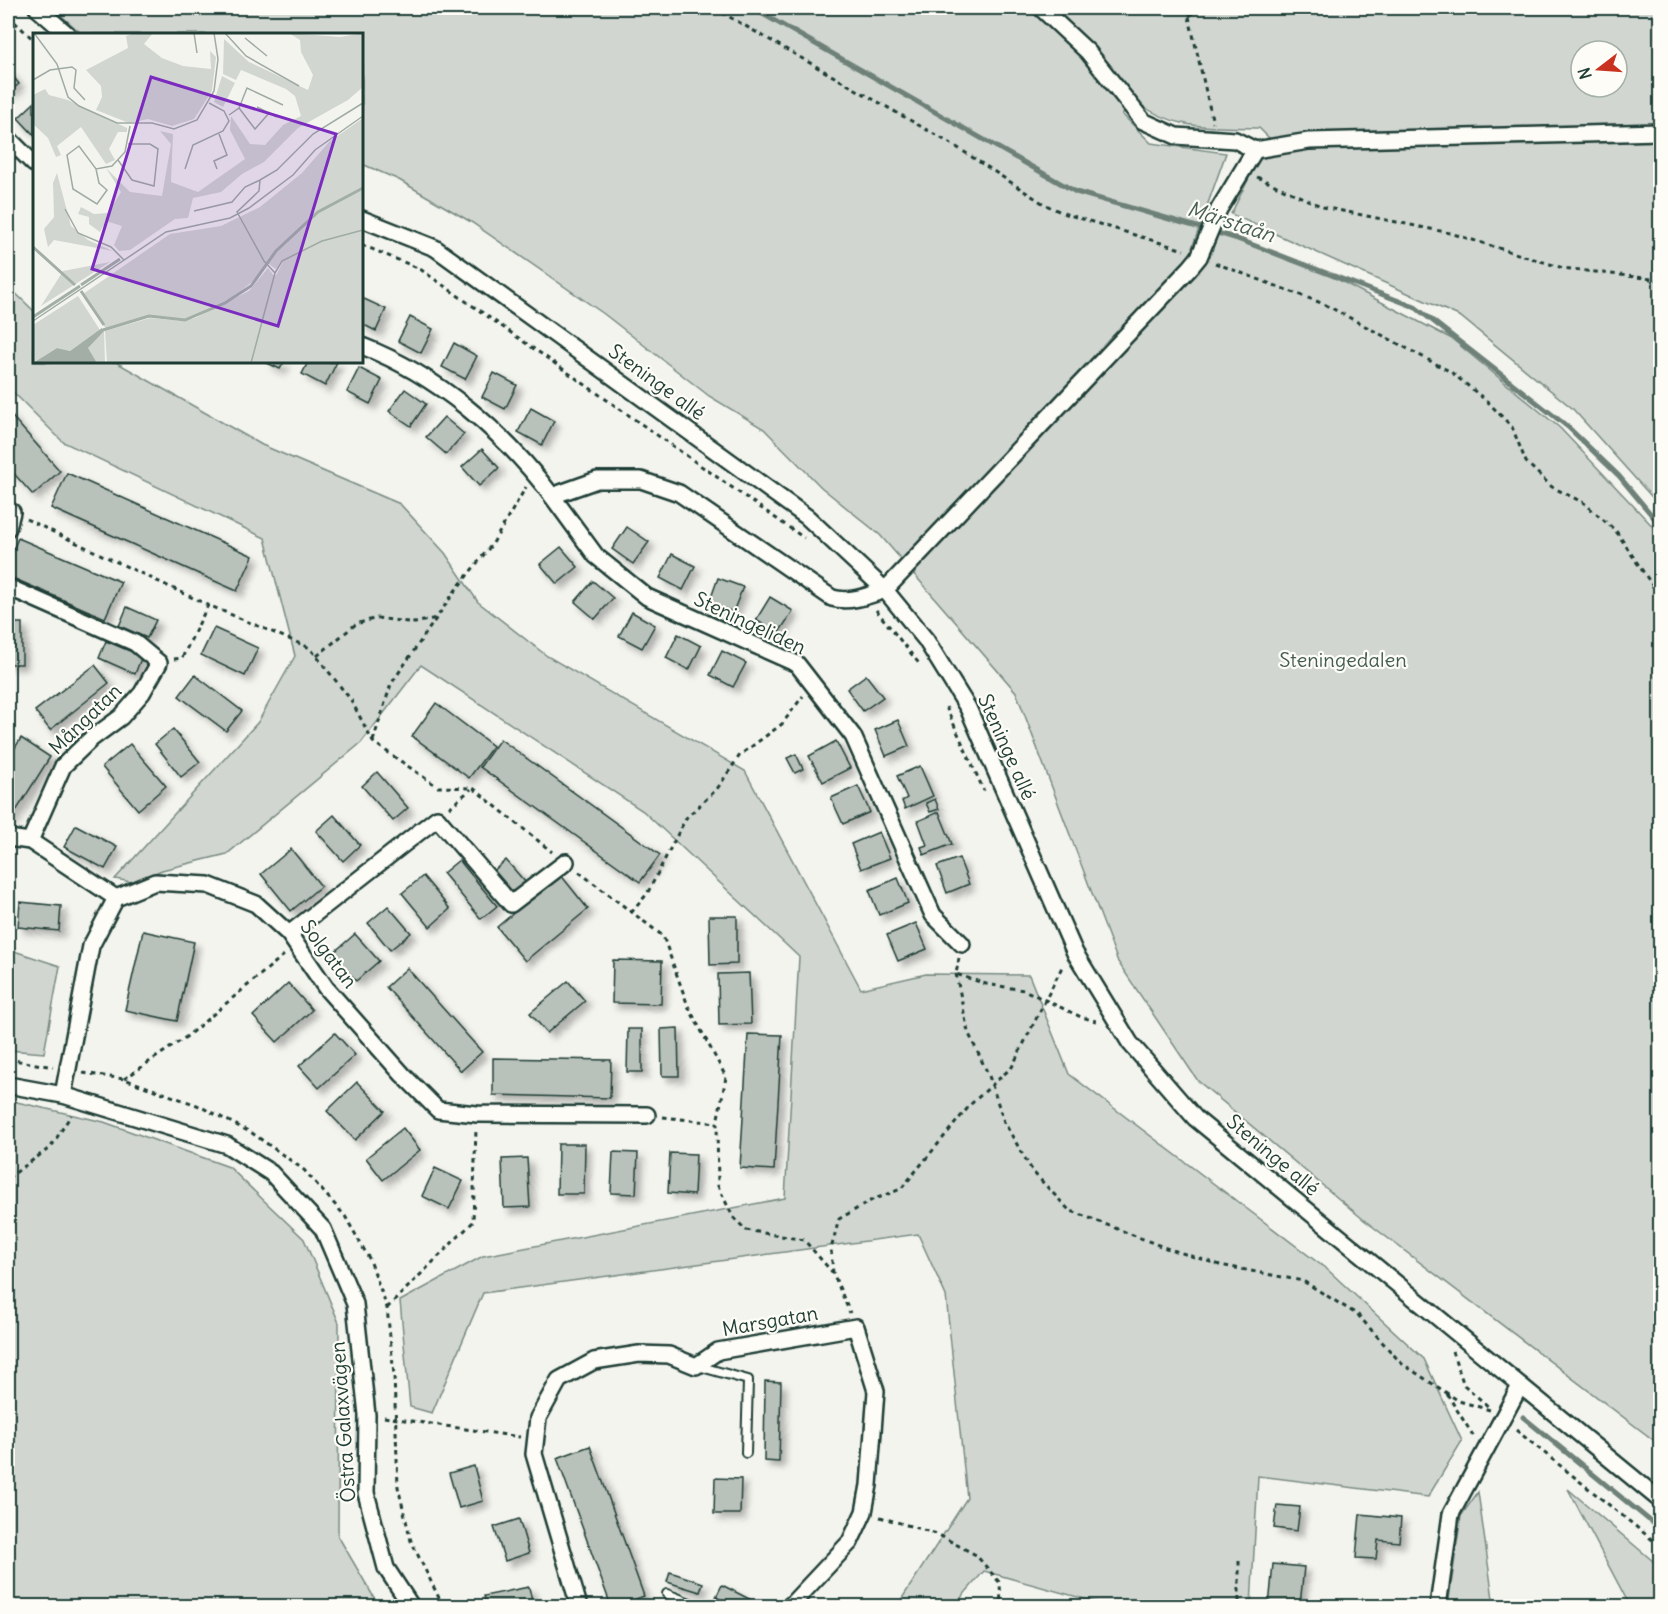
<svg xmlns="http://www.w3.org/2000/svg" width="1668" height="1614" font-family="Delius,sans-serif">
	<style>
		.green { fill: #d1d6d1; stroke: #788a82; stroke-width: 1.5; fill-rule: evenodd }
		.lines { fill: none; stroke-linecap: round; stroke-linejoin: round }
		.stream { stroke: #6e8179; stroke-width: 5 }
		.building { fill: #b9c1bb; stroke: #1f3d34; stroke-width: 1.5; filter: url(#shadow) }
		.lane-casing { stroke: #1f3d34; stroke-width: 12 }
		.street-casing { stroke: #1f3d34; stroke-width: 20 }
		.path { stroke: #1f3d34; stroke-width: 3; stroke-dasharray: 4.5 4.5; stroke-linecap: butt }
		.lane { stroke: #fdfcf7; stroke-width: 8 }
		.street { stroke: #fdfcf7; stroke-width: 15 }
		.labels { text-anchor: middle; stroke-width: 4.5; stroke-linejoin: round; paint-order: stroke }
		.street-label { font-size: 20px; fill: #1f3d34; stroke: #fdfcf7 }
		.park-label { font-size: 20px; fill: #435c53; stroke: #fdfcf7 }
		.water-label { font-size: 21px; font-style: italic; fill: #475f56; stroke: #fdfcf7 }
		.inset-river { fill: none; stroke: #a3aea7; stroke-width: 3 }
		.inset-road { fill: none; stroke: #9faba4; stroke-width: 1.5 }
		.view { fill: #7b2cbf; fill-opacity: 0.15; stroke: #7b2cbf; stroke-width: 3 }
		.inset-edge { fill: none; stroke: #1f3d34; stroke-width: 3 }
	</style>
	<defs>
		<filter id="shadow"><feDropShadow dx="5.5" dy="5.5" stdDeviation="3" flood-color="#0004"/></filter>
	</defs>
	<rect width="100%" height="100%" fill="#f4f4ef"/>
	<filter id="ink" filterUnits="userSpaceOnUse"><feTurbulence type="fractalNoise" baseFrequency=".0167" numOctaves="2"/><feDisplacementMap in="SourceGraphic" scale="12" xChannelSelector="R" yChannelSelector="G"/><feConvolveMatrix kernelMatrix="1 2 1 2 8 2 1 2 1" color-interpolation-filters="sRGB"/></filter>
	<g filter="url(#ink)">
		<g class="green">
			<path d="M53 8H1660V506L1572 408 1461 317 1231 214 1258 160 1282 151 1259 128C1208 126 1180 132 1136 102L1122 114 1151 143 1226 153 1192 248 1210 256 1218 234 1316 268 1452 339 1560 428 1660 534V1445L1364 1220 1198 1081 1118 962 1016 692 880 535 821 487 764 429 709 396 604 314 471 222 399 180 362 164V34H82ZM1581 51H1617V87H1581Z"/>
			<path d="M8 286 34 311V362H116L262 445 400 504 445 553 478 602 547 656 745 771 861 989 926 974 1029 975 1069 1074 1329 1271 1424 1359 1462 1441 1428 1497 1258 1476 1251 1606H1110L984 1571 954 1606H897L967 1498 946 1296 918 1234 483 1293 432 1413 410 1407 400 1301 483 1256 785 1198 799 957 643 811 421 665 361 743 227 854 162 870 132 882 115 879 258 722 295 656 265 538 63 442 8 387Z"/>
			<path d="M8 949 60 966 44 1053 8 1050Z"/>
			<path d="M8 1100 104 1122 229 1167 304 1239 339 1323 338 1536 379 1606H8Z"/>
			<path d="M1568 1489 1660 1567V1606H1630Z"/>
			<path d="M1478 1492 1494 1606H1448L1461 1516Z"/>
		</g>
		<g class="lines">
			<g class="stream">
				<path d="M752 8 1076 192 1235 238 1415 307 1568 427 1619 476 1660 525"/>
				<path d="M1523 1417 1660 1529"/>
			</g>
		</g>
		<g class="building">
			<path d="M8 70 19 84 8 93Z"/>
			<path d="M34 103V135L18 118Z"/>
			<path d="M362 298 386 309 376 331 362 324Z"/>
			<path d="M410 317 433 329 421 353 398 341Z"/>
			<path d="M454 343 477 356 465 379 442 367Z"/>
			<path d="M265 362H284L280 369Z"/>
			<path d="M308 362H337L325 386 302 374Z"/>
			<path d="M359 368 382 380 370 404 347 392Z"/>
			<path d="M494 373 517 385 505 409 482 397Z"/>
			<path d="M405 389 426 404 411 426 389 411Z"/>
			<path d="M531 408 554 421 542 445 518 432Z"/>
			<path d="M8 412 60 471 33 495 8 467Z"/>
			<path d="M444 417 464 434 446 454 426 437Z"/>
			<path d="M482 449 499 468 479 486 462 467Z"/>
			<path d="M67 473 253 556 237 591 51 508Z"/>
			<path d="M627 527 649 542 633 564 612 549Z"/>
			<path d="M18 538 121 582 105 618 8 576V562Z"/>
			<path d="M561 547 578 567 557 584 540 564Z"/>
			<path d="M672 554 695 566 683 590 660 578Z"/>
			<path d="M718 578 743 587 733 612 709 603Z"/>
			<path d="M593 581 613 598 595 619 575 602Z"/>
			<path d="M770 597 793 611 778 634 756 620Z"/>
			<path d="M127 607 156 620 147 638 119 626Z"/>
			<path d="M632 612 655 625 642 648 619 636Z"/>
			<rect x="8" y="623" width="14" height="41"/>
			<path d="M214 628 258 648 245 676 201 655Z"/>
			<path d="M678 634 701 646 689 670 666 658Z"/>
			<path d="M106 641 142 656 135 674 99 658Z"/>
			<path d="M722 651 746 663 733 687 710 675Z"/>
			<path d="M95 665 109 683 50 730 35 711Z"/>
			<path d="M195 675 242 711 226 731 179 696Z"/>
			<path d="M866 675 883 697 863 711 847 689Z"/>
			<path d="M436 703 493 746 469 778 412 736Z"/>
			<path d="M898 720 909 746 886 756 875 730Z"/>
			<path d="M173 729 200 762 181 777 155 744Z"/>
			<path d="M21 738 50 757 8 824V759Z"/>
			<path d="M500 739 660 855 640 882 480 767Z"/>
			<path d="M836 741 850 768 823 782 809 756Z"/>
			<path d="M130 744 166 786 138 810 102 767Z"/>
			<path d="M796 754 803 769 795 773 787 758Z"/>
			<path d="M920 766 933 796 905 809 902 801 907 798 897 776Z"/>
			<path d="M377 772 408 808 393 821 362 786Z"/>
			<path d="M858 786 870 812 843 824 831 798Z"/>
			<path d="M935 799 939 809 930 812 926 803Z"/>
			<path d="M939 812 952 844 924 855 921 847 927 845 918 821Z"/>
			<path d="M334 815 360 845 343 861 316 831Z"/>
			<path d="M76 825 117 847 105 869 64 847Z"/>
			<path d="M879 832 890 858 861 869 851 844Z"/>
			<path d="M291 849 321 886 291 911 261 874Z"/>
			<path d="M959 858 969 884 947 893 937 866Z"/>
			<path d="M459 860 497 906 481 919 443 873Z"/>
			<path d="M506 860 526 883 512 895 492 872Z"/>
			<path d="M560 874 588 909 525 961 497 927Z"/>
			<path d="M423 876 450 909 430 927 402 893Z"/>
			<path d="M898 878 908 903 879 915 869 890Z"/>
			<path d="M20 902 61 906 59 931 18 927Z"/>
			<path d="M388 906 411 933 390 950 368 923Z"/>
			<path d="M709 916H737V964L710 965Z"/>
			<path d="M916 923 927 949 898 961 887 935Z"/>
			<path d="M143 931 194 942 177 1021 125 1010Z"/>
			<path d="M355 934 379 961 356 981 332 954Z"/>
			<path d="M613 960 662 961 661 1004 612 1003Z"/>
			<path d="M407 968 482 1052 461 1071 386 987Z"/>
			<path d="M749 973 751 1024 719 1025 718 974Z"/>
			<path d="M568 981 585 1001 547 1033 530 1013Z"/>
			<path d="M288 983 312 1010 277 1042 253 1016Z"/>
			<path d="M678 1028 679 1076H662L661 1029Z"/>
			<path d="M628 1029H642V1072H627Z"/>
			<path d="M335 1033 355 1055 319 1088 299 1066Z"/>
			<path d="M748 1034 782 1035 774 1170 740 1168Z"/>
			<path d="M493 1058 611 1060 610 1098 493 1095Z"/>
			<path d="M357 1082 385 1111 355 1140 327 1111Z"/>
			<path d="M403 1128 420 1150 383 1180 366 1158Z"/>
			<path d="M558 1144H585L584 1194H557Z"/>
			<path d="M613 1152 638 1153 636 1194 611 1193Z"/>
			<path d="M670 1153 696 1154 694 1195 668 1193Z"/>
			<path d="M527 1158 530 1207 504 1208 502 1159Z"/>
			<path d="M435 1168 463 1181 449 1209 422 1196Z"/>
			<path d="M765 1381 781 1382 779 1462 764 1461Z"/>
			<path d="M590 1446 644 1596 617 1606H611L557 1458Z"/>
			<path d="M474 1466 483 1501 459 1508 449 1473Z"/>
			<path d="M715 1478 741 1479 740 1514H714Z"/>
			<path d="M1277 1505 1300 1507 1297 1531 1274 1528Z"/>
			<path d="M1360 1514 1401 1518 1399 1542 1378 1540 1376 1559 1356 1558Z"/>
			<path d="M519 1519 529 1553 505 1561 494 1527Z"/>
			<path d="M1273 1564 1304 1567 1300 1605 1269 1606Z"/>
			<path d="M670 1572 703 1583 700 1592 667 1582Z"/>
			<path d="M722 1585 761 1605 760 1606H734L716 1597Z"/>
			<path d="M529 1587 533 1606H486L484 1596Z"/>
			<path d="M1026 1600 1046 1606H1024Z"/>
		</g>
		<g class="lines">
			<defs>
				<g id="lane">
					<path d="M698 1366 748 1380 746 1453"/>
					<path d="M667 1594 698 1606"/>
				</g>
				<g id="street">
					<path d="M37 8 67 34"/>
					<path d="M1041 8 1088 52 1143 121 1176 136 1235 140 1255 150"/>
					<path d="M8 138 34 164"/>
					<path d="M362 219 435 248 807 517 885 590 926 640 968 708 1075 953 1130 1043 1195 1118 1660 1500"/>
					<path d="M362 346C437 375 504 432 552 496"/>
					<path d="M8 528 12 512"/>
					<path d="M8 587 135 643 159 663 142 693 121 717 91 739 63 766 30 841"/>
					<path d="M8 838 30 841 116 898"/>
					<path d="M289 934 437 818 511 904 566 862"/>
					<path d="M962 944 933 915 853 736 797 664 647 597 596 556 552 496 597 480H641L679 493 832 598C850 603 867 596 885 590L1190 268 1199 257 1219 209 1255 150 1309 141 1660 132"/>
					<path d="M8 1085 63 1095 227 1145 271 1173 323 1229 355 1304 367 1415 366 1493 386 1568 411 1606"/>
					<path d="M63 1095 91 946 116 898 155 882 208 885 256 904 289 934 326 988 403 1075 438 1110 477 1114 647 1115"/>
					<path d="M579 1606 534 1454 538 1418 559 1380 594 1361 639 1354 669 1355 696 1366 718 1351 856 1327 876 1391 869 1485 864 1512 850 1542 790 1606"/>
					<path d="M1438 1606 1451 1514 1520 1386"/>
				</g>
			</defs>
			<use href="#lane" class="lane-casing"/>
			<use href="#street" class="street-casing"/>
			<g class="path">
				<path d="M714 8 955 146 1044 204 1063 213 1184 250"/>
				<path d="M1187 8 1213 123"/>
				<path d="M8 16 34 40"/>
				<path d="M1189 16 1201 8"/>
				<path d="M1257 177 1323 207 1450 233 1563 268 1660 280"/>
				<path d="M362 245 420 269 804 538"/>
				<path d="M1215 263 1324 304 1451 372 1488 402 1512 427 1526 462 1552 487 1584 503 1616 531 1660 597"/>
				<path d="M26 519 208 605 310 648 351 700 373 742 438 787 473 788 552 852"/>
				<path d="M876 610 921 666"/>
				<path d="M317 656 356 624 377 618 415 623 436 618"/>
				<path d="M174 659 182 658 208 605"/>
				<path d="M946 707 984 791"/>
				<path d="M373 741 391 684 455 591 493 543 526 487"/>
				<path d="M449 808 471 789"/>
				<path d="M579 872 663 936 688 1006 726 1077 717 1123 718 1186 733 1217 746 1230 804 1240 833 1273 850 1313"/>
				<path d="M631 913 647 894 686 818 717 789 740 755 782 724 803 696"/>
				<path d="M959 958 956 974 986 984 1024 990 1081 1017 1096 1021"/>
				<path d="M956 974 968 1032 989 1076 1004 1122 1033 1172 1069 1210 1166 1248 1220 1265 1303 1281 1358 1315 1401 1363 1459 1401 1490 1410"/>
				<path d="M8 1059 53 1067"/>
				<path d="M83 1073 124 1079 197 1105 252 1133 304 1170 345 1216 370 1260 387 1308 394 1375 398 1487 411 1541 443 1606"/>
				<path d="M124 1079 186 1037 284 955"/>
				<path d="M663 1117 717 1123"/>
				<path d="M8 1178 51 1147 71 1115"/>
				<path d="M833 1273 831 1249 839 1219 872 1200 901 1189 971 1104 1012 1067 1063 965"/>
				<path d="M387 1308 473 1222 476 1129"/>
				<path d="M1452 1351 1464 1385 1490 1408"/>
				<path d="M1447 1394 1474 1437"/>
				<path d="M384 1417 520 1437"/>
				<path d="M1516 1430 1660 1546"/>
				<path d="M880 1517 937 1534 976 1555 1000 1583 1001 1606"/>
				<path d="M1239 1561V1606"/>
			</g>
			<use href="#lane" class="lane"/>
			<use href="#street" class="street"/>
		</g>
	</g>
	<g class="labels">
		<g class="street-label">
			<text transform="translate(657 382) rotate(36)" y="7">Steninge allé</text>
			<text transform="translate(750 623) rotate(25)" y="7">Steningeliden</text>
			<text transform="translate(85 719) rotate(-44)" y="7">Mångatan</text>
			<text transform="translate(1007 747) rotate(66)" y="7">Steninge allé</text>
			<text transform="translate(329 954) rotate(53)" y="7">Solgatan</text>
			<text transform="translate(1273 1155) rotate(40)" y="7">Steninge allé</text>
			<text transform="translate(770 1321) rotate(-10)" y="7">Marsgatan</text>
			<text transform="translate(343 1422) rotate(-94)" y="7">Östra Galaxvägen</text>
		</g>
		<g class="park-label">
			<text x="1343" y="667">Steningedalen</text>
		</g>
		<g class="water-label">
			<text transform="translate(1231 222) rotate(18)" y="7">Märstaån</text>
		</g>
	</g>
	<g transform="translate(33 33)">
		<rect width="330" height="330" fill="#f4f4ef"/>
		<path d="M102 0H120L111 11 129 25 150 33 178 36 177 18 183 24 179 58 161 86 139 93 115 86 96 90 63 77 69 64 68 53 53 37 95 15 93 3ZM256 0 307 4 330 0V54L315 67 265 95 231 129 209 141 188 159 160 165 155 185 142 186 97 217 86 218 81 212 89 193 73 188 67 199 56 191V184L45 181 48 174 61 181 75 180 88 159 73 135 97 159 129 163 138 111 127 98 140 101 138 149 165 159 212 126 197 97 198 83 217 111 232 112 250 92 268 83 262 63 253 56 208 37 203 47 190 41 191 6 216 29 275 57 280 42 268 19 267 7ZM189 43 202 50 190 74 181 69ZM12 56 16 62 35 67 94 95V99H85L76 116 82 127 73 131 48 94 24 113 28 122 23 124 15 105 0 91V62ZM330 85V330H74L72 298 117 285 150 288 162 285 216 258 235 235 241 243 244 241 251 226 243 236 233 229 226 243 199 265 148 287 117 284 73 296 50 261 137 201 188 193 227 174 269 140 296 109ZM24 140 38 193 55 207 80 218 21 207 15 214 11 196 21 184 20 150ZM77 229 8 273 30 238ZM45 263 67 297 37 318 24 315 0 330V292ZM71 298 72 330H64L55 316 56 310Z" fill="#d1d6d1"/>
		<path d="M69 295 71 298 55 315 64 330H0L24 315 37 318Z" fill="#a3aea7"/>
		<path class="inset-river" d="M0 214 42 252M48 252 87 226M48 258 71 292M0 284 47 253M70 297 116 283 152 287 192 270 218 253 243 218 285 179 330 155"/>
		<path class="inset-road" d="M1 0 24 31 35 64 46 73 84 90H119L141 96 164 87 181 58 185 26 181 0M161 0 164 20M192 0 213 23 266 53M212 5 234 23M0 47 17 37 39 34 43 37 41 55 52 67M224 74 244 84M206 75 222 96 237 79M196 82 206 75 214 55 250 72M85 127 99 147 121 153 125 116 117 111H95M63 136 66 150 74 157 64 171 40 156 34 122 46 113 63 136 79 133 92 119 97 93M152 136 160 112 190 98 196 88 191 78 176 70M184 136 181 128 194 122 186 101M227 147 244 137 280 101 330 70M32 176 45 200 78 214 91 227M161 178 199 169 212 154 227 147 226 158 204 179 231 228 242 240 218 330M242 240 249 228 289 208 330 197M0 288 133 199 197 185 216 175 260 142 282 117 330 83"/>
		<path class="view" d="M118 44 303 101 245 293 59 236Z"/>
		<rect width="330" height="330" class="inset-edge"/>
	</g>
	<rect width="1668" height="1614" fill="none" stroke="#fdfcf7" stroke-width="30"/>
	<rect x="15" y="15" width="1638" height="1584" fill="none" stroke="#1f3d34" stroke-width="2" filter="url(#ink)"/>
	<g transform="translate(1599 69) rotate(253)"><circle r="28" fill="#fdfcf7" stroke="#a4b0a9" stroke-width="1.5"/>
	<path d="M0-4.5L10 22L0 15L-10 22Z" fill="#c8321e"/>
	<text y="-9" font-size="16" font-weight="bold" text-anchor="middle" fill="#1f3d34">N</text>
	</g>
</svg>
